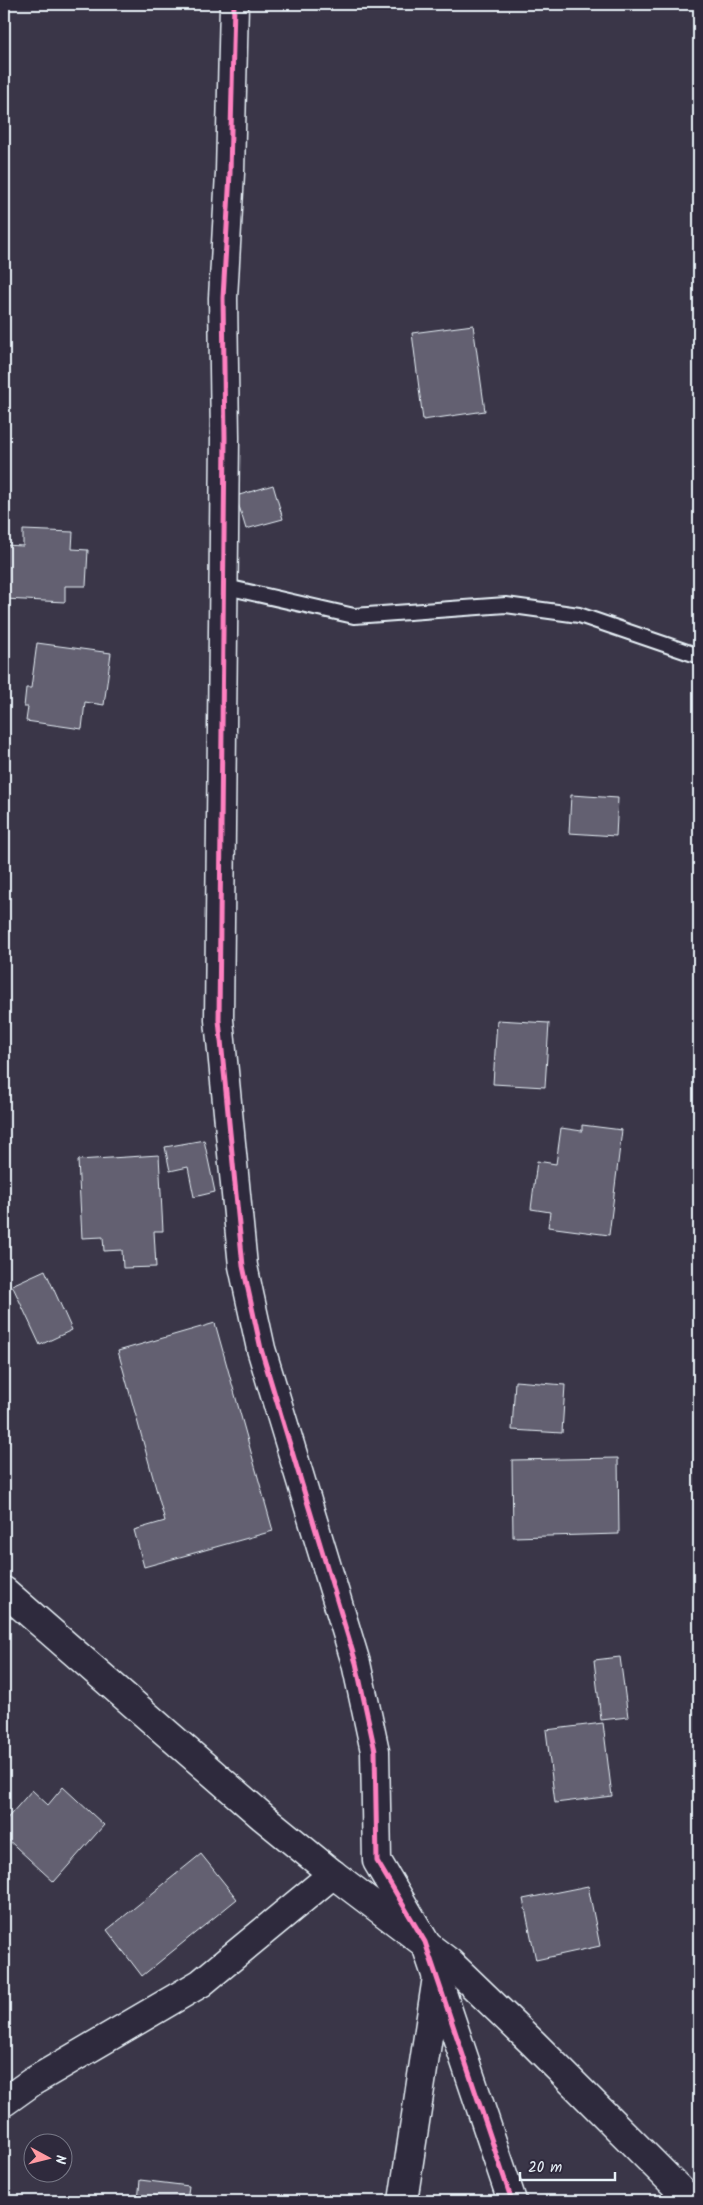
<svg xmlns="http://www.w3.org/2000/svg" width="703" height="2205" font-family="Kalam,sans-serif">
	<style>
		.building { fill: #636171; stroke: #e8f1f8 }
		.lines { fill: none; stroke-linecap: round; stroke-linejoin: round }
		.lane-casing { stroke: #e8f1f8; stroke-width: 18 }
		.street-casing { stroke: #e8f1f8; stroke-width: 31 }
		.secondary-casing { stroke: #e8f1f8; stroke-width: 31 }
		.lane { stroke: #2f2a3d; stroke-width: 14 }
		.street { stroke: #2f2a3d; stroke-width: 28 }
		.secondary { stroke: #2f2a3d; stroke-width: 28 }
		.cycleway-casing { stroke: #2f2a3d; stroke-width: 8 }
		.cycleway { stroke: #ff80c0; stroke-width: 5 }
	</style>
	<rect width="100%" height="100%" fill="#3a3648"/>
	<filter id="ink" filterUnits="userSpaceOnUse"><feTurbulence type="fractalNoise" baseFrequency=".02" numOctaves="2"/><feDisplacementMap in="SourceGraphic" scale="10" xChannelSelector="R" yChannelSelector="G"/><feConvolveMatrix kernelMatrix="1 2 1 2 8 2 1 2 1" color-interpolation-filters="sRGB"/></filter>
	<g filter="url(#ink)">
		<g class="building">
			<path d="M473 325 485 411 423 420 412 333Z"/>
			<path d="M273 485 283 519 246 529 236 496Z"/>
			<path d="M23 530 73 532 72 549 88 550 86 586H65V602L4 599V545L23 546Z"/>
			<path d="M37 643 111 653 104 705 85 702 82 729 26 721 28 707H24L26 688H31Z"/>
			<path d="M571 795 618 798 616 836 569 833Z"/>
			<path d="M497 1020 549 1023 545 1087 493 1084Z"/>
			<path d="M582 1125 622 1130 609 1235 548 1227 550 1212 531 1209 537 1161 556 1164 561 1128 582 1131Z"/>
			<path d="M204 1140 215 1192 194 1197 188 1167 170 1171 165 1147Z"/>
			<path d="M159 1155 163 1231H154L156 1267 123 1268 122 1250 104 1251 103 1237 82 1238 78 1160Z"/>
			<path d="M45 1270 72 1330 40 1345 12 1285Z"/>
			<path d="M215 1323 273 1531 144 1567 134 1530 165 1521 118 1351Z"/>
			<path d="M515 1381 565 1385 562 1433 512 1430Z"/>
			<path d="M618 1458 619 1534 513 1537 512 1460Z"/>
			<path d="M620 1657 628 1717 601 1720 594 1660Z"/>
			<path d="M603 1723 612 1796 555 1803 546 1730Z"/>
			<path d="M63 1787 104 1825 54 1882 4 1836V1822L32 1790 48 1805Z"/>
			<path d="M201 1854 237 1899 142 1976 107 1930Z"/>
			<path d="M588 1886 600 1946 536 1960 523 1899Z"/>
			<path d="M140 2180 189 2186 187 2201H138Z"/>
		</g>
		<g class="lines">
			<defs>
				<path id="lane" d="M222 586 354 616 506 605 579 615 699 656"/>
				<g id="street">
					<path d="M4 2102 32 2082 201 1983 333 1874"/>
					<path d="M403 2201 437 1977"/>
				</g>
				<g id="secondary">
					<path d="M234 4 230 173 223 298 225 438 219 1020 243 1266 261 1349 356 1663 375 1751 377 1861 425 1942 512 2201"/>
					<path d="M4 1591 263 1817 333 1874 449 1962 533 2043 691 2201"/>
				</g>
			</defs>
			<use href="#lane" class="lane-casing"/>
			<use href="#street" class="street-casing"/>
			<use href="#secondary" class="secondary-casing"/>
			<use href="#lane" class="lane"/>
			<use href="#street" class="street"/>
			<use href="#secondary" class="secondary"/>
			<defs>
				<path id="cycleway" d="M234 4 230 173 223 298 225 438 219 1020 243 1266 261 1349 356 1663 375 1751 377 1861 425 1942 512 2201"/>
			</defs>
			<use href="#cycleway" class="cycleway-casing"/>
			<use href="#cycleway" class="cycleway"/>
		</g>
	</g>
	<rect width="703" height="2205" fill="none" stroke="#2f2a3d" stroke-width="20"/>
	<rect x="10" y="10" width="683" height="2185" fill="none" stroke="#e8f1f8" stroke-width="2" filter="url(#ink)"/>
	<g transform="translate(48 2158) rotate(97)"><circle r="24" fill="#2f2a3d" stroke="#797a88"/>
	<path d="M0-4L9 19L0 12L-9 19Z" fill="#ff9aa2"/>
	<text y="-8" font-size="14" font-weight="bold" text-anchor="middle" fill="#e8f1f8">N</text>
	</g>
	<path d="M520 2172v8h95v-8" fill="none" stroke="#e8f1f8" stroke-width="2.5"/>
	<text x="528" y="2172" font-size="15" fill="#e8f1f8" stroke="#2f2a3d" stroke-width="4" paint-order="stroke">20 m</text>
</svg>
